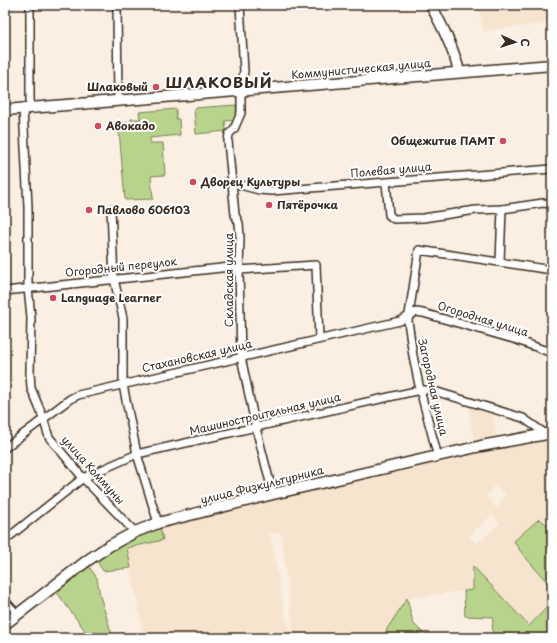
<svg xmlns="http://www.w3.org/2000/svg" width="557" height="643" font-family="'Playpen Sans',sans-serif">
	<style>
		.built { fill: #f6e4ce; fill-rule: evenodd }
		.green { fill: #b8d48c; stroke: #7a7f55 }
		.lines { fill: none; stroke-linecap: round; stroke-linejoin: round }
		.street-casing { stroke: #3b2a1e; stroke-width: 10 }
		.secondary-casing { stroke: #3b2a1e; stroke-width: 13 }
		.street { stroke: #fff; stroke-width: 7 }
		.secondary { stroke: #fff; stroke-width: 10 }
		.poi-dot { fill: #d1495b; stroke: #fff; stroke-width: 1.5 }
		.labels { text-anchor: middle; stroke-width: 4; stroke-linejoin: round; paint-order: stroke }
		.street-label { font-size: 11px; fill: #3b2a1e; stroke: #fff }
		.poi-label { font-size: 11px; font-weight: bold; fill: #3b2a1e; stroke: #fff; text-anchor: start }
		.district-label { font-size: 15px; font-weight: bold; letter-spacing: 1px; fill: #3b2a1e; stroke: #fff }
	</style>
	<rect width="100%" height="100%" fill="#faefe2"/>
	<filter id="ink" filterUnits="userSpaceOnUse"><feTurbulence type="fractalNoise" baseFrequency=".025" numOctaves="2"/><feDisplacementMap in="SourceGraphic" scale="8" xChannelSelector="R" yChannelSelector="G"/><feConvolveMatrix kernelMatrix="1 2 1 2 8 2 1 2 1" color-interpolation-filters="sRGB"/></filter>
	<g filter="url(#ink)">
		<g class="built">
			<path d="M479 5H552V23L483 31Z"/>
			<path d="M468 403 493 411 496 436 474 440Z"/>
			<path d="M552 436V528L539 519 514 541 521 552 552 588V602L529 626 473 567V590L407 598 387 629 384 638H145L143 634 127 548 162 540 160 528 170 524 385 471ZM494 486 506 494 497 508 492 504 493 502 486 497ZM492 515 500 523 477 544 469 536ZM270 533H281L293 629 290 632 285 617Z"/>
		</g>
		<g class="green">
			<path d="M236 105 237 120 225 121 226 131 196 134 194 108Z"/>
			<path d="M176 109V119H179L180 135 150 138V143H163L165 175 151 176 153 199 125 200 119 130H122V123L131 122V119H140L139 112Z"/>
			<path d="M539 519 552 528V588L521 552 514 541Z"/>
			<path d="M160 528 163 540 127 548 131 568 103 571 98 563 99 558 140 534Z"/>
			<path d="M88 565 97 578 100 596 113 638H99L95 632 89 636 55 590Z"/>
			<path d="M473 566 529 626 552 602V638H492L493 617 465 616 464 591 473 590Z"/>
			<path d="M407 598 413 623 428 638H384L387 629Z"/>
		</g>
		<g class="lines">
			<defs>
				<g id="street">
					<path d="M117 5 118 101"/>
					<path d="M240 5 244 71 241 87V113L234 129 229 134 228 141 235 215 239 223 240 237 239 270 241 357 256 428 273 494"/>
					<path d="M30 107V5"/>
					<path d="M23 108 28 207V288L31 317 30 373 31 388 41 412 49 437 83 478 135 532"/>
					<path d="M386 182 389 215 394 219 423 218 476 210 502 209 543 203 551 204 552 206"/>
					<path d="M233 183 259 190 272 191 552 169"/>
					<path d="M111 209 114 279 123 318V385L137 454 158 523"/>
					<path d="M500 262 502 209"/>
					<path d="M239 270 316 265 319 339"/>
					<path d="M5 291 240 266"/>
					<path d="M5 448 70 399 78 395 400 321 416 312 423 313 517 340 552 353"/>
					<path d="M438 457 420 390 413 356 408 321 419 250 552 270"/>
					<path d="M5 540 83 478 137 454 420 390H431L523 418 546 434"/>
					<path d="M5 601 17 614"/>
				</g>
				<g id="secondary">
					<path d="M431 5C442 26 454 49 459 72"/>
					<path d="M5 110 552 65"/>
					<path d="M5 624 88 560 109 546 135 532 158 523 273 494 481 446 552 433"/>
				</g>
			</defs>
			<use href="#street" class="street-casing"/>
			<use href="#secondary" class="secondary-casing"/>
			<use href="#street" class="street"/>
			<use href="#secondary" class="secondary"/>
		</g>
	</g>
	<g class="poi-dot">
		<circle cx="156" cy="87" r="4"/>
		<circle cx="98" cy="126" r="4"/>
		<circle cx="503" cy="141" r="4"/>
		<circle cx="193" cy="182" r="4"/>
		<circle cx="269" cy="205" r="4"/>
		<circle cx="89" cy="210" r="4"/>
		<circle cx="53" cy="298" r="4"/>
	</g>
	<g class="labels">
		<g class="street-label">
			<text transform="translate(361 69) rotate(-5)" y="4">Коммунистическая улица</text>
			<text transform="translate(391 170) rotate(-5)" y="4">Полевая улица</text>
			<text transform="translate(121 267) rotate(-6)" y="4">Огородный переулок</text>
			<text transform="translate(229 280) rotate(-90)" y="4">Складская улица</text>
			<text transform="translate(483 319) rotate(17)" y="4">Огородная улица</text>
			<text transform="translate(197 356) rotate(-13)" y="4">Стахановская улица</text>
			<text transform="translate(433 387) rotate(77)" y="4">Загородная улица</text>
			<text transform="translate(265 414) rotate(-13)" y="4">Машиностроительная улица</text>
			<text transform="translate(93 470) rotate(48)" y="4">улица Коммуны</text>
			<text transform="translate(262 485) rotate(-14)" y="4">улица Физкультурника</text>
		</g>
		<g class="poi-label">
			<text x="148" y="91" text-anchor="end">Шлаковый</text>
			<text x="106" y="130">Авокадо</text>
			<text x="495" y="145" text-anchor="end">Общежитие ПАМТ</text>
			<text x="201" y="186">Дворец Культуры</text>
			<text x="277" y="209">Пятёрочка</text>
			<text x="97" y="214">Павлово 606103</text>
			<text x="61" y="302">Language Learner</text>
		</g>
		<g class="district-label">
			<text x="219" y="88">ШЛАКОВЫЙ</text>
		</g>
	</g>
	<rect width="557" height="643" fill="none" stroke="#fff" stroke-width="20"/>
	<rect x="10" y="10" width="537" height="623" fill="none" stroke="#3b2a1e" stroke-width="1.5" filter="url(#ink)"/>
	<g transform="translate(515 42) rotate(93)" stroke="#ffffff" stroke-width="3" paint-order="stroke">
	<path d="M0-3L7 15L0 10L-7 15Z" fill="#3b2a1e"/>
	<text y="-6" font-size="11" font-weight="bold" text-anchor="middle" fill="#3b2a1e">С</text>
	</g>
</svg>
